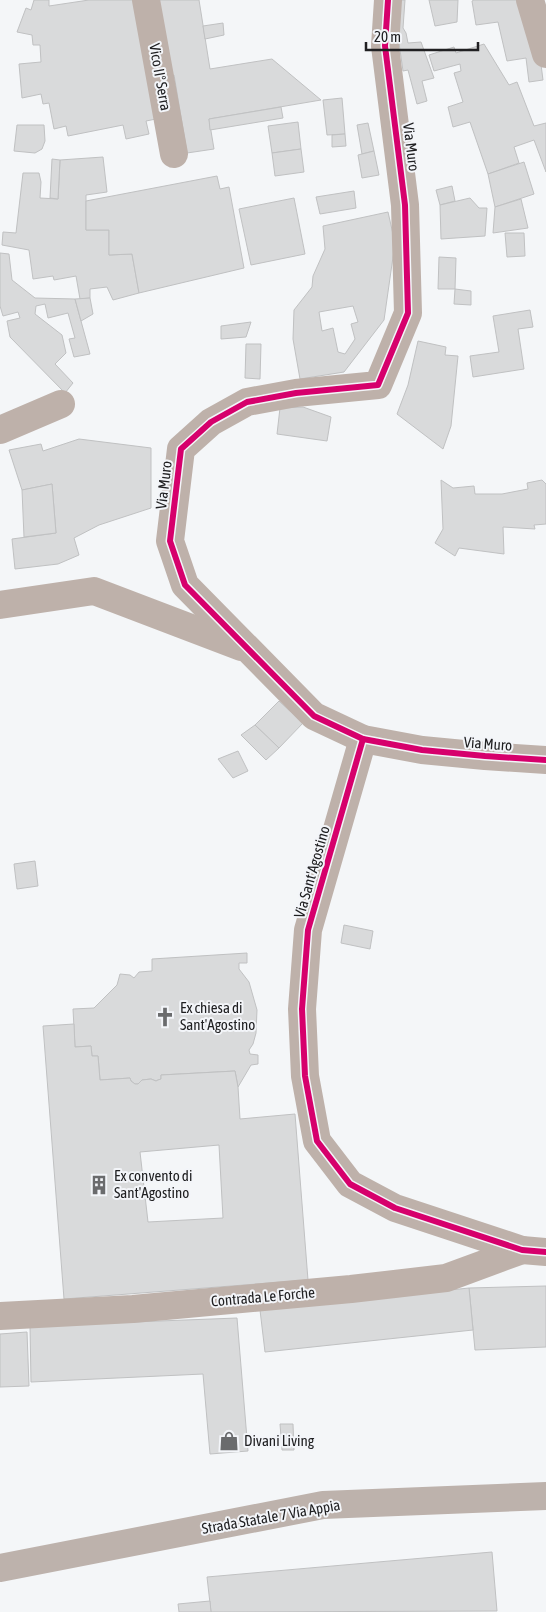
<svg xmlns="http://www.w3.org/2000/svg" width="546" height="1612" font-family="'Asap Condensed',sans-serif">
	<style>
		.building { fill: #d9dadb; stroke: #c0c1c2; fill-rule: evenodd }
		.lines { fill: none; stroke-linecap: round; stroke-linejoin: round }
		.minor { stroke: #beb1aa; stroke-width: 28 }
		.major { stroke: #bdb2ac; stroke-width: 28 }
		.cycleway-casing { stroke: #f3f5f9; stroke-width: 9 }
		.cycleway { stroke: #d6006c; stroke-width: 6 }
		.labels { text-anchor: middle; stroke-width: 4; stroke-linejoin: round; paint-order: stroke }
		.street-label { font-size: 15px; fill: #202022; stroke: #f3f5f9 }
		.poi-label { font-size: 15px; fill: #202022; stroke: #f3f5f9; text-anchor: start }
	</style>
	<rect width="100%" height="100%" fill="#f4f6f8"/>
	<g class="building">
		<path d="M34 0H49V6L89 0H136L161 118 146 121 149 134 126 139 123 125 68 136 66 126 54 129 49 103 43 104 41 94 22 98 19 64 41 62 40 45H33L32 35 17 32 26 8 31 10Z"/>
		<path d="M159 0H199L210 69 272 59 321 100 209 119 214 149 187 153 174 75 171 76Z"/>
		<path d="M399 0H405L403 28 406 33 408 43 421 42 434 78 422 81 427 101 417 104 408 70 403 71 397 29Z"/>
		<path d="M429 0H458L457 22 435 26Z"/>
		<path d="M474 0H520L539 49 543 80 529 82 526 58 507 61 498 22 476 25 472 1Z"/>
		<path d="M223 23 224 35 205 39 203 26Z"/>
		<path d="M484 44 509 85 517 82 534 126 546 123V172L534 140 514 147 519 163 488 174 470 122 453 127 448 107 463 102 454 73 461 71 460 64 434 71 429 55 454 47 456 53Z"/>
		<path d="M342 98 345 134 327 135 323 100Z"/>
		<path d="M281 107 283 118 210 130 209 119Z"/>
		<path d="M298 122 301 149 272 153 268 126Z"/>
		<path d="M368 123 374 151 362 154 357 125Z"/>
		<path d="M17 125H44L45 141 42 149 35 153 14 151Z"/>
		<path d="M345 134 346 146 332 147V135Z"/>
		<path d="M301 149 304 172 275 176 272 153Z"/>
		<path d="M374 151 379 175 362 178 358 155Z"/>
		<path d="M103 157 107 192 86 195V230H109V255L132 254 139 293 113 300 107 287 90 289V298L80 299 76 276 54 280 53 276 33 279 29 250 2 245 3 232 16 233 23 173H39L41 182 40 198 58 199 60 160Z"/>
		<path d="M52 159 60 160 58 199 50 198Z"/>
		<path d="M524 162 534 194 495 207 488 174Z"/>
		<path d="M217 176 220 189 229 187 244 268 139 293 132 254 109 255V230H86V201Z"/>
		<path d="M452 186 455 201 440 205 436 190Z"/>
		<path d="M354 191 356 208 320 214 316 197Z"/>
		<path d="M294 198 305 254 251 265 239 209Z"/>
		<path d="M470 198 479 208H487L485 236 441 239 440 205Z"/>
		<path d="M521 199 528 228 493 233 495 207Z"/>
		<path d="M388 212 395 243 384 320 344 372 300 379 293 339 294 310 312 287 313 276 325 249 323 226ZM353 306 358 322 351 324 355 339 345 354 338 352 333 328 322 331 319 312Z"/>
		<path d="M505 233H524L525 256 507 257Z"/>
		<path d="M0 253 9 254 12 280 35 298 75 299 90 354 74 357 69 339 75 338 68 313 48 318 45 304 36 306 35 314 62 335 66 353 55 364 73 383 65 393 10 337 7 321 20 318 18 312 3 316 0 306Z"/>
		<path d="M439 257 456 258 455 289H438Z"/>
		<path d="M455 289 471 291V305L454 304Z"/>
		<path d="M90 298 93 314 81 321 75 299Z"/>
		<path d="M530 310 533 327 518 329 524 369 473 377 470 356 499 352 493 316Z"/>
		<path d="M251 322 246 337 221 339V326Z"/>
		<path d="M418 341 446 347 445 355 458 356 451 426 443 449 397 414 408 385Z"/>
		<path d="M246 344H261L260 379 245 378Z"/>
		<path d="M303 407 331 417 327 441 277 434 280 408Z"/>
		<path d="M79 439 151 448V508L99 525 74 538 79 555 58 564 15 569 12 539 56 533 52 484 22 490 9 450 41 444 43 451Z"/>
		<path d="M441 480 453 488 474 486 475 494H502L528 489 527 483 542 480 546 484V524L534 525 535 529 503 527 504 554 459 548 455 556 435 543 443 529Z"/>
		<path d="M52 484 56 533 24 537 22 490Z"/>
		<path d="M279 701 303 723 279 748 255 725Z"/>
		<path d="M255 725 279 748 266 760 241 735Z"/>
		<path d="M238 751 248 771 233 778 218 759Z"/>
		<path d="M35 861 38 886 17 889 14 864Z"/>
		<path d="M344 925 373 931 370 949 341 943Z"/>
		<path d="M247 953V963H239V969L249 982 257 1010 256 1033 253 1044 249 1050 250 1054 258 1055V1064L251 1065 238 1087 235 1071 161 1075V1079L158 1080 156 1081 151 1079 142 1080 138 1084H135L131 1081 130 1078 100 1080 98 1056H92L91 1046 75 1047 73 1009 94 1008 117 985 120 974 130 975 134 978 139 972 152 971V959Z"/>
		<path d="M74 1024 75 1047 91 1046 92 1056H98L100 1080 130 1078 131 1081 135 1084H138L142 1080 151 1079 156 1081 158 1080 161 1079V1075L235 1071 238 1087 240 1119 295 1114 308 1280 64 1299 43 1026ZM219 1145 223 1218 148 1222 140 1152Z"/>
		<path d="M546 1286V1347L475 1350 469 1288Z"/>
		<path d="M469 1288 473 1330 265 1352 260 1310Z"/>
		<path d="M237 1318 248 1451 210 1454 203 1374 31 1382 30 1326Z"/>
		<path d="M27 1332 29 1386 0 1387V1334Z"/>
		<path d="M280 1424H293L294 1450H282Z"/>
		<path d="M492 1552 497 1611 211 1612 207 1577Z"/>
		<path d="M210 1601 211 1612H179L178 1604Z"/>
	</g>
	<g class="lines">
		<g class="minor">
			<path d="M146 0 174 154"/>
			<path d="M388 0 385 46 405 205 408 313 378 385 296 393 247 402 211 422 181 449 170 541 185 585 314 716 363 739 422 750 485 756 546 760"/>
			<path d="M530 0 546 54"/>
			<path d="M0 430 61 404"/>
			<path d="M0 605 94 591 241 647"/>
			<path d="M363 739 308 930 302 1009 305 1076 317 1141 350 1184 395 1208 522 1250 546 1252"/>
			<path d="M0 1316 133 1309 351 1289 446 1278 522 1250"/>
		</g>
		<path class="major" d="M0 1568 323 1505 546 1496"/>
		<defs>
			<g id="cycleway">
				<path d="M388 0 385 46 405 205 408 313 378 385 296 393 247 402 211 422 181 449 170 541 185 585 314 716 363 739 422 750 485 756 546 760"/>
				<path d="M363 739 308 930 302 1009 305 1076 317 1141 350 1184 395 1208 522 1250 546 1252"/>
			</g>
		</defs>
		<use href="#cycleway" class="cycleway-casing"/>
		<use href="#cycleway" class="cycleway"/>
	</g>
	<defs>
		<symbol id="church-bare" viewBox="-9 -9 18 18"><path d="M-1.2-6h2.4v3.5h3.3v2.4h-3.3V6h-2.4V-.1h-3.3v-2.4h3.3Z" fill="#6a6b6d" stroke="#f3f5f9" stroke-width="2.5" paint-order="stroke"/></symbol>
		<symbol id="building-bare" viewBox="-9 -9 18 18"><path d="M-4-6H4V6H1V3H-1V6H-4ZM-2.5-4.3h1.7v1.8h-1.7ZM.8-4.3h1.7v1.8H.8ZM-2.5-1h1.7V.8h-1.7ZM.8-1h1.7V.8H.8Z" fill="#6a6b6d" stroke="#f3f5f9" stroke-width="2.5" paint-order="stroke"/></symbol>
		<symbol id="shop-bare" viewBox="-9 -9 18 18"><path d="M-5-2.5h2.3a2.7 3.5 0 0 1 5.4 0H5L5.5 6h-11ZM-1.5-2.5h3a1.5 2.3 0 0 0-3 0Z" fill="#6a6b6d" stroke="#f3f5f9" stroke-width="2.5" paint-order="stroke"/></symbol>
	</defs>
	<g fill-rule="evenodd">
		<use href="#church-bare" x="151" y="1003" width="28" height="28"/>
		<use href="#building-bare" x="85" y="1171" width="28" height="28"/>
		<use href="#shop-bare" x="215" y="1427" width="28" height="28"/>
	</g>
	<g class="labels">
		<g class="street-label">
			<text transform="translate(160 77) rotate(80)" y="5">Vico II° Serra</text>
			<text transform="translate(411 147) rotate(83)" y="5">Via Muro</text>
			<text transform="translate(164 485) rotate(-83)" y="5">Via Muro</text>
			<text transform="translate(488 744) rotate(4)" y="5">Via Muro</text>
			<text transform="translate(312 872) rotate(-74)" y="5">Via Sant'Agostino</text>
			<text transform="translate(263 1297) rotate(-5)" y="5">Contrada Le Forche</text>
			<text transform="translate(271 1517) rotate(-10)" y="5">Strada Statale 7 Via Appia</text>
		</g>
		<g class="poi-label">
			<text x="180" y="1013">Ex chiesa di<tspan x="180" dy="17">Sant'Agostino</tspan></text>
			<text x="114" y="1181">Ex convento di<tspan x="114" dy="17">Sant'Agostino</tspan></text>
			<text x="244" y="1446">Divani Living</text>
		</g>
	</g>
	<path d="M366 42v8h112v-8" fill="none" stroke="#202022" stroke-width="2.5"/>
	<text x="374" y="42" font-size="15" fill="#202022" stroke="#f3f5f9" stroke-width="4" paint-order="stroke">20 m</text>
</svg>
